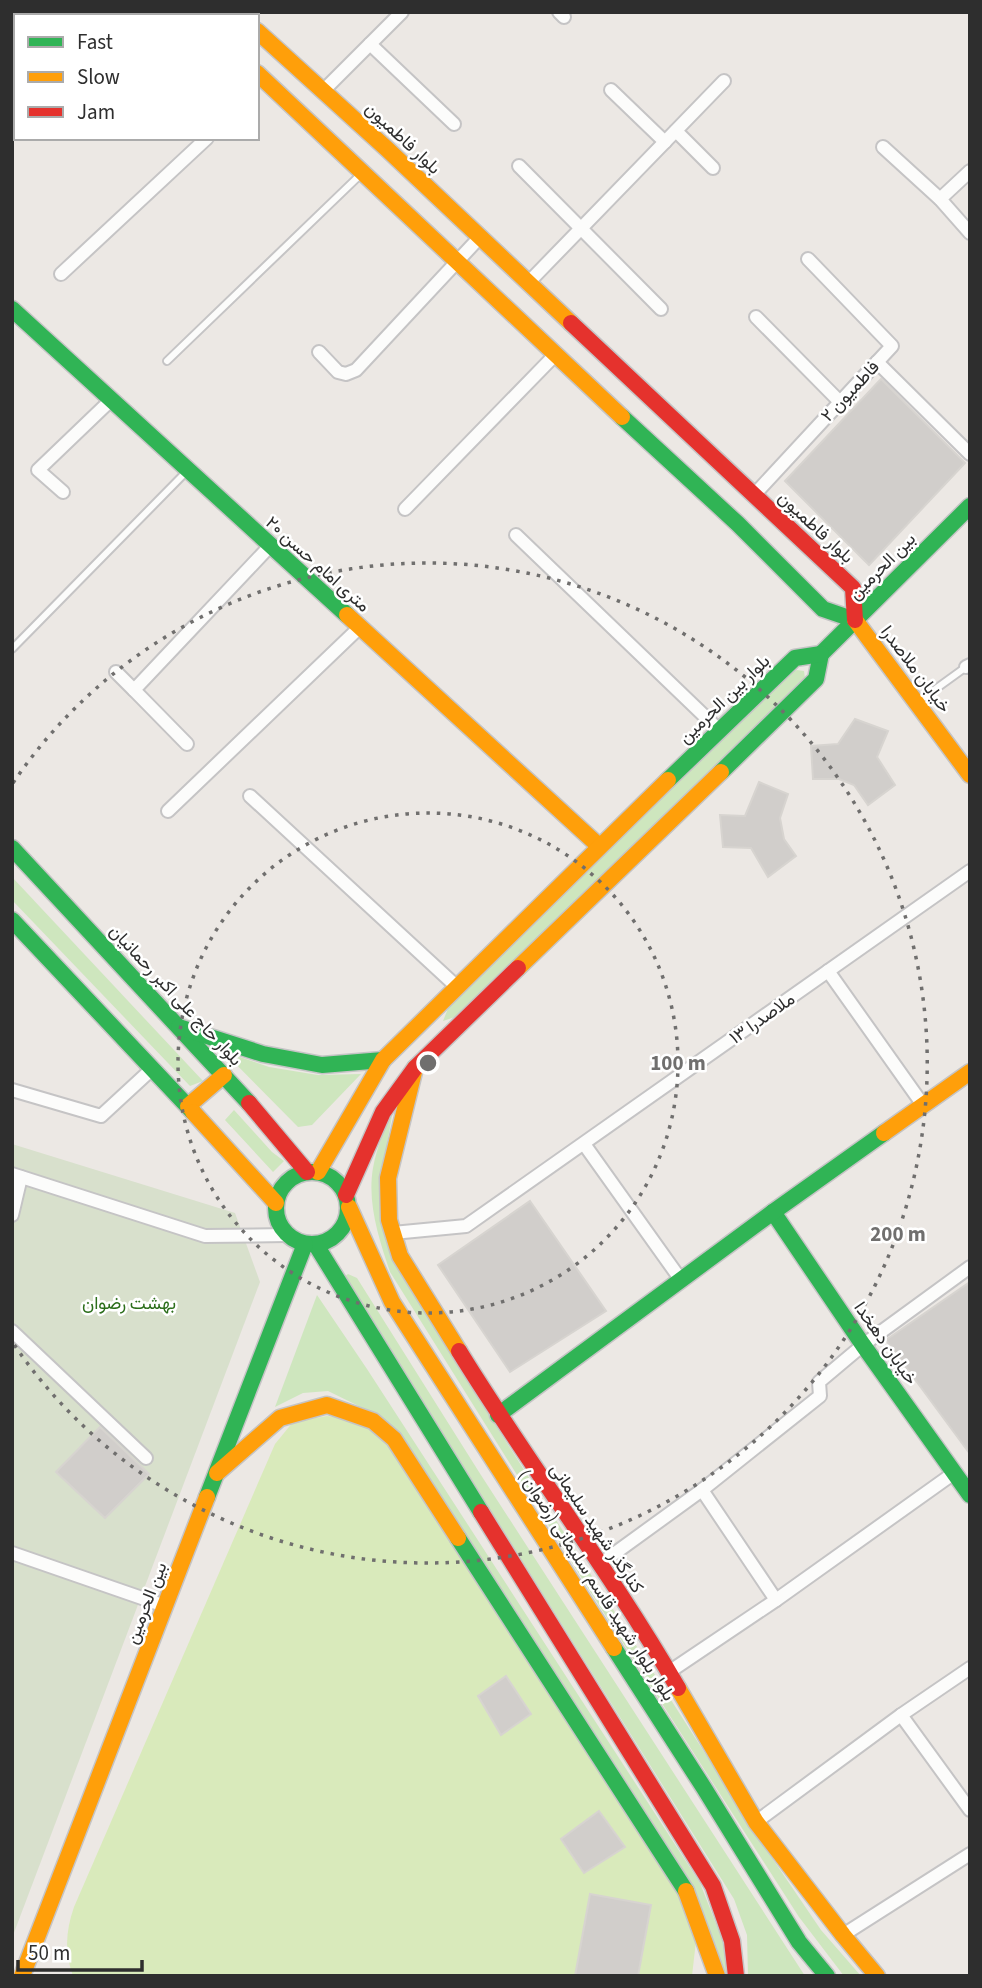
<svg xmlns="http://www.w3.org/2000/svg" width="982" height="1988" font-family="'Source Sans 3',Vazirmatn,sans-serif">
	<style>
		.green { fill: #cee6be }
		.cemetery { fill: #d8e0cc }
		.pitch { fill: #d9eabb }
		.building { fill: #d1cecb; stroke: #d7d4d0; stroke-width: 2 }
		.lines { fill: none; stroke-linecap: round; stroke-linejoin: round }
		.lane-casing { stroke: #c5c4c5; stroke-width: 10 }
		.street-casing { stroke: #c5c4c5; stroke-width: 16 }
		.fast-casing { stroke: #c5c4c5; stroke-width: 19 }
		.slow-casing { stroke: #c5c4c5; stroke-width: 19 }
		.jam-casing { stroke: #c5c4c5; stroke-width: 19 }
		.lane { stroke: #fcfcfb; stroke-width: 6 }
		.street { stroke: #fcfcfb; stroke-width: 12 }
		.fast { stroke: #30b455; stroke-width: 16 }
		.slow { stroke: #ff9f0a; stroke-width: 16 }
		.jam { stroke: #e5322d; stroke-width: 16 }
		.ring { fill: none; stroke: #706f6e; stroke-width: 3.5; stroke-dasharray: 3.5 7 }
		.labels { text-anchor: middle; stroke-width: 5; stroke-linejoin: round; paint-order: stroke }
		.street-label { font-size: 18px; fill: #2e2e2e; stroke: #fff }
		.park-label { font-size: 18px; fill: #2c6e1b; stroke: #fff }
		.centre { fill: #706f6e; stroke: #fff; stroke-width: 3.5 }
		.ring-label { font-size: 21px; text-anchor: middle; font-weight: bold; fill: #706f6e; stroke: #fff; stroke-width: 5; stroke-linejoin: round; paint-order: stroke }
	</style>
	<rect width="100%" height="100%" fill="#ece8e4"/>
	<g class="green">
		<path d="M797 670 804 671 805 678 458 1016 443 1021 449 1006 790 673Z"/>
		<path d="M12 877 203 1081 190 1086 12 900Z"/>
		<path d="M223 1051 269 1067 318 1075 361 1074 312 1125 298 1127Z"/>
		<path d="M394 1105 387 1144 385 1226 480 1401 770 1855 821 1930 861 1976H844L799 1917 591 1593 390 1272C379 1239 367 1203 373 1168 377 1146 386 1126 394 1105Z"/>
		<path d="M234 1110 272 1152 284 1161 273 1172 225 1120Z"/>
		<path d="M348 1274 357 1278 479 1472 805 1976H748L747 1935 734 1899 344 1277Z"/>
		<path d="M317 1295 367 1369 700 1883 724 1944 730 1976H722L375 1414 328 1391 303 1393 275 1407Z"/>
	</g>
	<path class="cemetery" d="M12 1144 235 1213 260 1282 12 1938Z"/>
	<path class="pitch" d="M327 1416 350 1419 390 1441 686 1895 696 1941 692 1976H73C64 1952 66 1930 74 1907L275 1444 293 1422Z"/>
	<g class="building">
		<path d="M881 379 965 463 869 565 785 481Z"/>
		<path d="M855 719 888 731 877 757 895 785 868 805 854 785 839 779H813L811 746 838 744Z"/>
		<path d="M759 782 788 794 780 818 784 839 796 856 768 877 751 848 723 847 720 815 745 816Z"/>
		<path d="M530 1201 606 1311 510 1372 438 1265Z"/>
		<path d="M970 1282V1454L886 1340Z"/>
		<path d="M100 1427 149 1474 105 1518 56 1472Z"/>
		<path d="M506 1676 531 1714 501 1735 478 1696Z"/>
		<path d="M599 1811 625 1847 584 1873 561 1839Z"/>
		<path d="M590 1894 651 1905 638 1976H575Z"/>
	</g>
	<g class="lines">
		<defs>
			<g id="lane">
				<path d="M167 361 359 176"/>
				<path d="M12 649 186 472"/>
				<path d="M919 701 966 667"/>
			</g>
			<g id="street">
				<path d="M559 12 564 17"/>
				<path d="M111 16 115 12"/>
				<path d="M370 44 454 124"/>
				<path d="M611 90 665 142"/>
				<path d="M323 91 402 12"/>
				<path d="M12 123 16 119"/>
				<path d="M676 131 713 168"/>
				<path d="M883 147 940 199 970 233"/>
				<path d="M519 166 661 309"/>
				<path d="M940 199 970 171"/>
				<path d="M61 274 207 138"/>
				<path d="M528 283 724 81"/>
				<path d="M756 317 840 402"/>
				<path d="M319 352 338 372 346 374 356 370 480 237"/>
				<path d="M877 362 970 454"/>
				<path d="M63 492 38 470 111 400"/>
				<path d="M754 495 892 346 808 259"/>
				<path d="M405 509 555 355"/>
				<path d="M516 535 719 730"/>
				<path d="M966 667 970 665"/>
				<path d="M116 672 134 690"/>
				<path d="M187 744 134 690 270 546"/>
				<path d="M250 796 456 986"/>
				<path d="M168 811 360 627"/>
				<path d="M828 971 923 1105"/>
				<path d="M12 1090 101 1116 153 1068"/>
				<path d="M584 1144 681 1280"/>
				<path d="M12 1174 205 1236 287 1235"/>
				<path d="M12 1215 21 1177"/>
				<path d="M393 1233 466 1226 970 871"/>
				<path d="M12 1331 146 1458"/>
				<path d="M702 1490 776 1600"/>
				<path d="M12 1553 165 1606"/>
				<path d="M600 1564 702 1490 820 1396 819 1382 863 1345 970 1267"/>
				<path d="M669 1672 776 1600 954 1473"/>
				<path d="M901 1715 970 1810"/>
				<path d="M756 1822 901 1715 970 1668"/>
				<path d="M843 1935 970 1854"/>
			</g>
			<g id="fast">
				<path d="M192 12 195 16"/>
				<path d="M12 309 347 615"/>
				<path d="M622 417 738 524 823 609 855 620"/>
				<path d="M821 654 970 506"/>
				<path d="M721 772 816 679 821 654"/>
				<path d="M668 780 795 658 821 654"/>
				<path d="M12 848 249 1103"/>
				<path d="M12 920 193 1112"/>
				<path d="M179 1027 263 1054 322 1065 383 1060"/>
				<circle cx="312" cy="1208" r="36"/>
				<path d="M773 1212 863 1345 970 1495"/>
				<path d="M316 1245 481 1512"/>
				<path d="M498 1415 773 1212 884 1133"/>
				<path d="M207 1497 305 1244"/>
				<path d="M458 1538 686 1891"/>
				<path d="M614 1648 704 1788 799 1942 827 1976"/>
			</g>
			<g id="slow">
				<path d="M236 12 240 16"/>
				<path d="M257 31 387 149 571 323"/>
				<path d="M257 73 622 417"/>
				<path d="M347 615 599 846"/>
				<path d="M855 620 970 775"/>
				<path d="M518 968 721 772"/>
				<path d="M415 1068 388 1178 389 1220 400 1256 459 1351"/>
				<path d="M188 1106 224 1075"/>
				<path d="M193 1112 276 1203"/>
				<path d="M884 1133 970 1072"/>
				<path d="M318 1172 383 1060 668 780"/>
				<path d="M349 1207 392 1302 614 1648"/>
				<path d="M217 1473 280 1418 327 1405 373 1421 394 1439 458 1538"/>
				<path d="M678 1688 756 1822 843 1935 877 1976"/>
				<path d="M686 1891 717 1976"/>
				<path d="M22 1976 207 1497"/>
			</g>
			<g id="jam">
				<path d="M571 323 853 588 855 620"/>
				<path d="M249 1103 307 1172"/>
				<path d="M346 1195 383 1112 415 1068 518 968"/>
				<path d="M459 1351C529 1465 611 1572 678 1688"/>
				<path d="M481 1512 713 1886 732 1941 736 1976"/>
			</g>
		</defs>
		<use href="#lane" class="lane-casing"/>
		<use href="#street" class="street-casing"/>
		<use href="#fast" class="fast-casing"/>
		<use href="#slow" class="slow-casing"/>
		<use href="#jam" class="jam-casing"/>
		<use href="#lane" class="lane"/>
		<use href="#street" class="street"/>
		<use href="#fast" class="fast"/>
		<use href="#slow" class="slow"/>
		<use href="#jam" class="jam"/>
	</g>
	<g class="ring">
		<circle cx="428" cy="1063" r="250"/>
		<path d="M13 783A500 500 0 1 1 13 1343"/>
	</g>
	<g class="labels">
		<g class="street-label">
			<text transform="translate(403 138) rotate(43)" y="6">بلوار فاطمیون</text>
			<text transform="translate(850 391) rotate(-47)" y="6">فاطمیون ۲</text>
			<text transform="translate(816 527) rotate(43)" y="6">بلوار فاطمیون</text>
			<text transform="translate(318 564) rotate(42)" y="6">۲۰ متری امام حسن</text>
			<text transform="translate(882 566) rotate(-45)" y="6">بین الحرمین</text>
			<text transform="translate(916 669) rotate(53)" y="6">خیابان ملاصدرا</text>
			<text transform="translate(724 699) rotate(-44)" y="6">بلوار بین الحرمین</text>
			<text transform="translate(176 995) rotate(47)" y="6">بلوار حاج علی اکبر رحمانیان</text>
			<text transform="translate(762 1018) rotate(-35)" y="6">ملاصدرا ۱۳</text>
			<text transform="translate(886 1343) rotate(55)" y="6">خیابان دهخدا</text>
			<text transform="translate(597 1528) rotate(56)" y="6">کنارگذر شهید سلیمانی</text>
			<text transform="translate(597 1585) rotate(57)" y="6">بلوار بلوار شهید قاسم سلیمانی (رضوان )</text>
			<text transform="translate(146 1603) rotate(-69)" y="6">بین الحرمین</text>
		</g>
		<g class="park-label">
			<text x="129" y="1309">بهشت رضوان</text>
		</g>
	</g>
	<circle cx="428" cy="1063" r="10" class="centre"/>
	<g class="ring-label">
		<text x="678" y="1070">100 m</text>
		<text x="898" y="1241">200 m</text>
	</g>
	<rect width="982" height="1988" fill="none" stroke="#2e2e2e" stroke-width="28"/>
	<rect x="14" y="14" width="245" height="126" fill="#ffffff" stroke="#ababab" stroke-width="2"/>
	<rect x="28" y="37" width="35" height="10" fill="#30b455" stroke="#ababab" stroke-width="2"/>
	<text x="77" y="49" font-size="21" fill="#2e2e2e">Fast</text>
	<rect x="28" y="72" width="35" height="10" fill="#ff9f0a" stroke="#ababab" stroke-width="2"/>
	<text x="77" y="84" font-size="21" fill="#2e2e2e">Slow</text>
	<rect x="28" y="107" width="35" height="10" fill="#e5322d" stroke="#ababab" stroke-width="2"/>
	<text x="77" y="119" font-size="21" fill="#2e2e2e">Jam</text>
	<path d="M18 1960v10h124v-10" fill="none" stroke="#2e2e2e" stroke-width="3.5"/>
	<text x="28" y="1960" font-size="21" fill="#2e2e2e" stroke="#ffffff" stroke-width="5" paint-order="stroke">50 m</text>
</svg>
